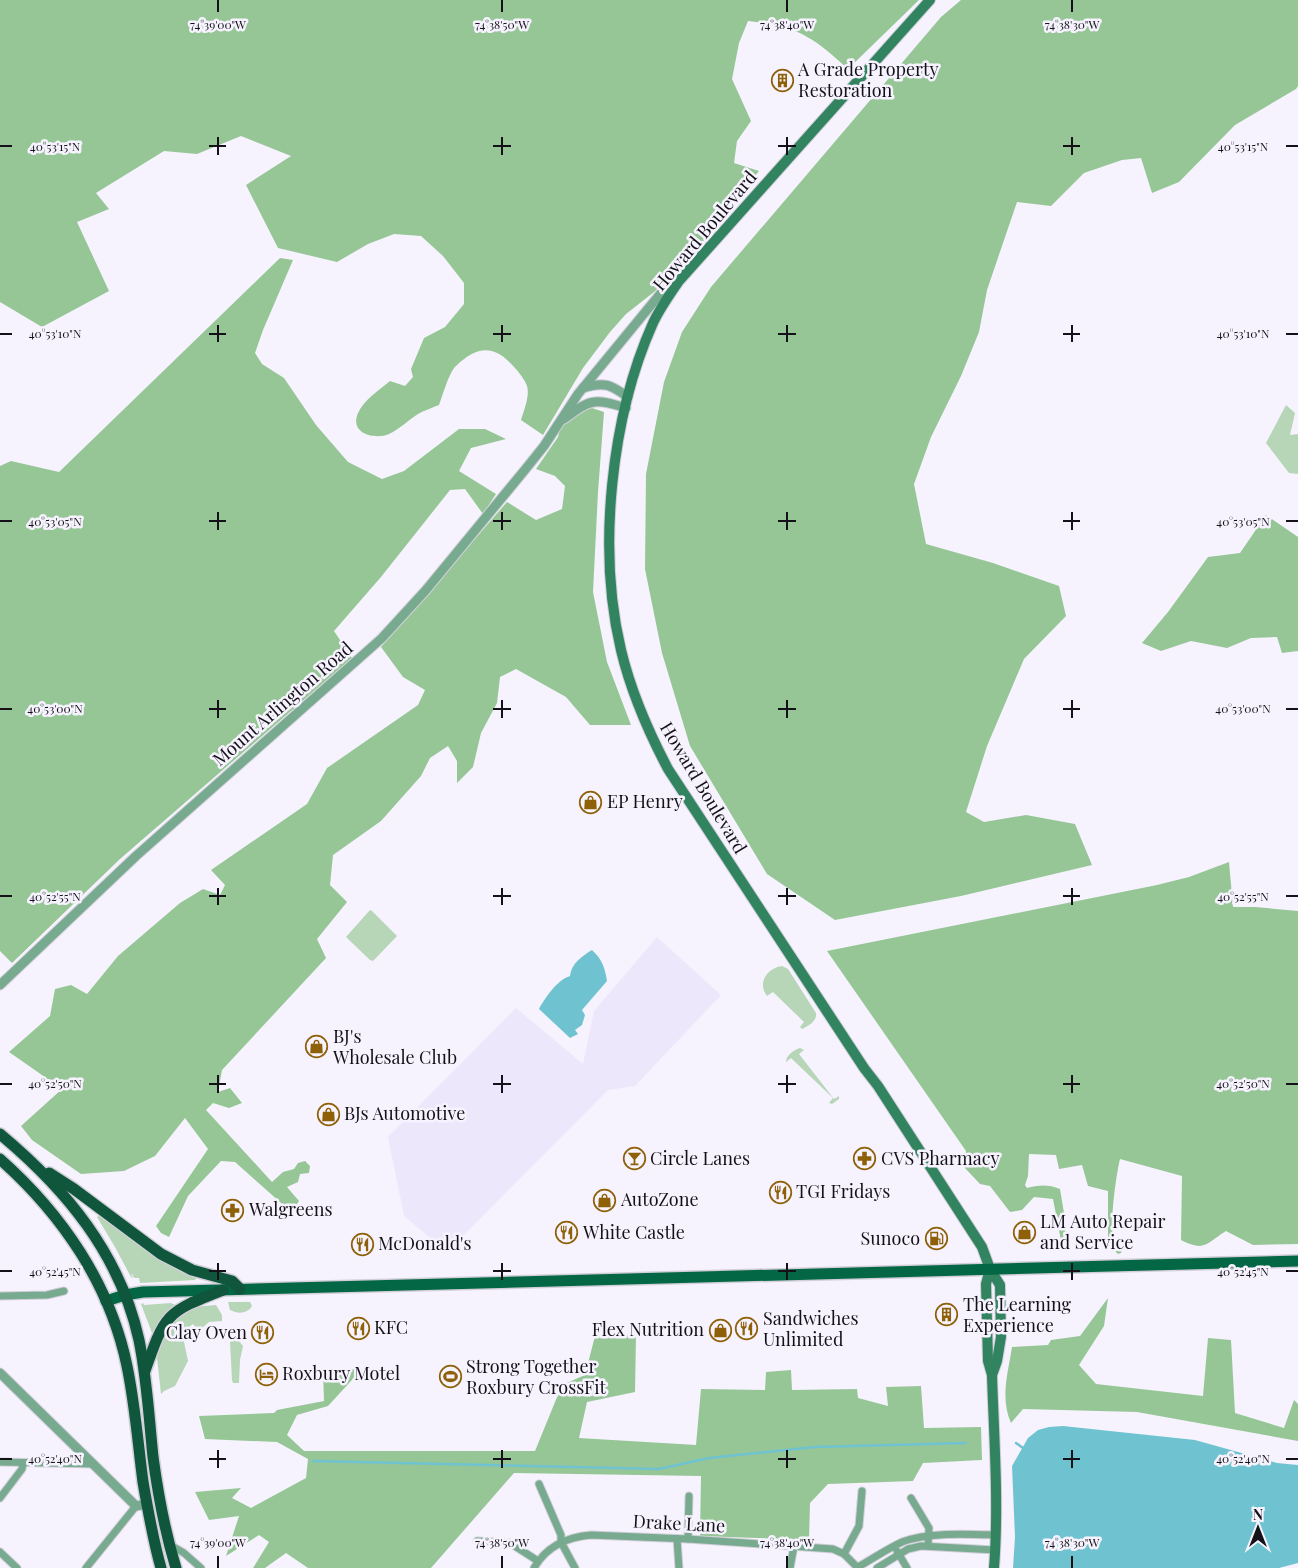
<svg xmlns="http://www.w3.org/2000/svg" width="1298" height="1568" font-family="'Playfair Display',serif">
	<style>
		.built { fill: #ece7fb }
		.green { fill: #b7d5b7 }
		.forest { fill: #96c696 }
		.water { fill: #6fc3d0 }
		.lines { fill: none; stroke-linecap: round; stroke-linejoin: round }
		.stream { stroke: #6fc3d0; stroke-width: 2.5 }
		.minor-casing { stroke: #d2cfd9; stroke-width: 9 }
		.tertiary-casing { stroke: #d2cfd9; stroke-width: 11 }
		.secondary-casing { stroke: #d2cfd9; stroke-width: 12 }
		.primary-casing { stroke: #d2cfd9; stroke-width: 14 }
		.trunk-casing { stroke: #d2cfd9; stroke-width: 14 }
		.minor { stroke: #78aa90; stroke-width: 7 }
		.tertiary { stroke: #78aa90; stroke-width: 9 }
		.secondary { stroke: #328461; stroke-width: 10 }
		.primary { stroke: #036644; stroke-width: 11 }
		.trunk { stroke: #10563c; stroke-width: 11 }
		.ticks { fill: none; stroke: #141218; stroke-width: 2 }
		.labels { text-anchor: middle; stroke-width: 5; stroke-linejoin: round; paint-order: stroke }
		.poi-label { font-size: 18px; fill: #141218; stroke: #f6f3fe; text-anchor: start }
		.street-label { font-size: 18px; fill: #141218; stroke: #f6f3fe }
		.ticks-label { font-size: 12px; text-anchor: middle; fill: #141218; stroke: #f6f3fe; stroke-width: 5; stroke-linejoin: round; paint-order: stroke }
	</style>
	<rect width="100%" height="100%" fill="#f6f3fe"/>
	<path class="built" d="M657 937 721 995 635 1086 608 1090 447 1252 404 1216 388 1137 516 1008 583 1064 594 1011Z"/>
	<g class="green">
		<path d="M1286 405 1295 413 1290 435 1298 434V474L1289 473 1266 443Z"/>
		<path d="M370 910 372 911 397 936 373 961 370 960 346 937Z"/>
		<path d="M782 966 788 969 816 1013C817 1021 810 1025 802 1029L800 1027 804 1022 773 992 767 996C757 983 767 968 782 966Z"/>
		<path d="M800 1048 804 1050 799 1054 834 1099 839 1096V1099L832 1104 829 1103 833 1098 791 1058 786 1062C786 1056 793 1050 800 1048Z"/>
		<path d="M100 1215 155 1257 196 1278 195 1280 140 1283 139 1278H135L132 1276 134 1274 131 1275 133 1278 131 1277 115 1247 97 1217Z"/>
		<path d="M228 1302H250L252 1306C247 1314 238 1314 230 1310Z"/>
		<path d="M143 1303 144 1305 171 1303 175 1305 165 1315 152 1333 141 1304Z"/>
		<path d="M216 1305 222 1315V1321L209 1322 201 1329H197L193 1324 189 1327 184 1342 188 1361 175 1386 164 1391 161 1394 157 1358 159 1345 173 1319 193 1307Z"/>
		<path d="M232 1341H239L243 1346 240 1360 239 1383H233L232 1380 230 1342Z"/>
	</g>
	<g class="forest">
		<path d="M0 0H919L848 69C812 36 797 26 748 21L739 43 732 79 751 121 737 141 734 163 759 171 693 254 654 292 626 314 610 332 583 368 543 435 521 420C524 410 530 396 527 386 525 380 518 371 514 367 494 344 477 346 456 366 449 372 443 395 439 405 432 408 425 410 418 414 408 420 400 429 389 434 375 440 349 434 358 413 364 400 379 390 390 381L405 386 413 377 411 369 424 338 445 327 464 304V283L443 256 421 236 394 234 368 244 337 262 278 248 246 185 291 156 241 136 197 154 164 151 96 193 109 209 77 222 109 291 42 327 0 302Z"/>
		<path d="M961 0H1298V86L1296 89 1235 125 1179 182 1152 193 1141 158 1122 160 1084 173 1051 206 1017 202 987 290 979 332 961 376 931 437 914 484 926 544 993 563 1059 586 1066 616 1024 659 987 746 966 812 984 822 1026 815 1075 824 1092 865 961 896 835 920 767 874 690 746 662 653 645 569 646 474 664 382 682 332 711 287 941 17Z"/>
		<path d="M280 258 293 260 263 330 255 353 262 364 284 378 316 425 348 462 382 479 404 471 459 429H485L506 439 471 448 459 471 496 494 483 514 465 489 450 490 381 577 334 631 352 658 120 859 12 963 0 951V466L11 461 59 472Z"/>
		<path d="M589 407 604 412 598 492 593 592 607 662 631 725H590L566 697 516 669 500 677 497 703 481 733 473 767 457 783V761L448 746 430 758 421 776 381 821 333 855 330 885 347 902 317 939 326 958 222 1070 218 1092 230 1088 242 1103 229 1108 213 1103 206 1110 272 1182 283 1172 294 1169 298 1163 305 1161 310 1166 309 1173 300 1174 298 1182 287 1187 299 1201 295 1207 289 1210 235 1162 221 1161 188 1196 169 1237 161 1233 156 1226 208 1149 185 1118 155 1156 124 1171 81 1174 32 1140 21 1126 62 1089 9 1052 50 1016 55 989 71 985 87 994 118 956 180 903 203 889 220 895 225 885 211 870 307 804 327 768 418 705 425 690 403 677 381 647 507 502 536 520 562 509 565 486 555 476 536 469 558 437 561 425Z"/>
		<path d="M1266 515 1298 537V651L1282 653 1277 637 1251 638 1227 648 1191 641 1161 651 1142 643 1168 612 1208 557 1240 553Z"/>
		<path d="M1229 862 1233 907H1255L1298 911V1244L1253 1245 1226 1231C1205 1244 1205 1252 1181 1240L1182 1176 1120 1159C1116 1175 1109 1227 1114 1240 1116 1243 1120 1247 1122 1250L1121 1253 1118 1254 1111 1247 1108 1240V1191L1088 1186 1082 1165 1059 1169 1056 1155 1029 1154 1028 1176 1025 1185 1027 1188C1038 1185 1048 1184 1060 1189L1065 1219 1066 1246H1062L1053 1199 1034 1197 1022 1210 1010 1212 990 1186 980 1184 964 1167 966 1151 827 951 1157 885 1189 877Z"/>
		<path d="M1108 1298 1104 1326 1079 1365 1096 1384 1203 1396 1208 1338 1231 1340 1235 1413 1284 1428 1294 1400 1298 1404V1441L1137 1412 1023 1409 1011 1423C1000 1398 1008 1373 1012 1347L1048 1345 1051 1340 1080 1336Z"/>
		<path d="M636 1335 635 1392 587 1402 579 1438 696 1445 701 1389 765 1390 766 1372 791 1370 792 1390 857 1389 858 1398 888 1406 886 1387 921 1386 924 1428 981 1427 982 1460 923 1463 913 1481 828 1484 810 1503 809 1540 700 1536 701 1476 514 1473 431 1568H308L286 1553 265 1568H253L269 1542 259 1535 226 1556 239 1516 209 1520 195 1492 241 1488 232 1498 251 1508 306 1478 308 1459 277 1442 205 1439 199 1416 274 1413 277 1410 324 1401 323 1369H362L328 1406 297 1415 287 1435 304 1451H535L562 1385 585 1375 595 1336Z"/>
	</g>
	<g class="water">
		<path d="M592 950C602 959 605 968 607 981L582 1010 585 1015 582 1025 575 1030 578 1034 570 1038 539 1009C545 998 557 980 570 976 571 964 582 956 592 950Z"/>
		<path d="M1063 1426 1195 1440 1277 1463 1298 1465V1563L1279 1568H1013L1015 1537 1012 1466 1028 1438 1038 1430 1049 1427Z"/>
	</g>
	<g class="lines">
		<g class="stream">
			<path d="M1016 1443 1023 1448"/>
			<path d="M313 1461 659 1469 709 1458 815 1447 966 1443"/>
		</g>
		<defs>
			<g id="minor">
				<path d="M0 1296 47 1295 64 1291"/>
				<path d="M0 1462 94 1464"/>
				<path d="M539 1484 561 1535V1542L575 1568"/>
				<path d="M0 1498 22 1469 23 1464"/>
				<path d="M911 1498 929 1528 928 1546"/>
				<path d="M677 1539 679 1568"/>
				<path d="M688 1539 689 1496"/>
				<path d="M477 1541 510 1543 538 1561"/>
				<path d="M170 1545 184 1553 201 1568"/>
				<path d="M897 1551 907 1568"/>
				<path d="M0 1552 17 1568"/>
				<path d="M844 1554 859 1526 862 1491"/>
				<path d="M858 1567C872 1559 887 1549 902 1542 928 1532 968 1534 996 1535"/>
				<path d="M86 1568 136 1506"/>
				<path d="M534 1568C546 1547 567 1537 591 1535L688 1539 833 1549 844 1554 858 1568"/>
				<path d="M790 1568 794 1546"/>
				<path d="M877 1568 908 1549 921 1546 995 1550"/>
			</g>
			<g id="tertiary">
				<path d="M583 388C605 381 611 385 628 397"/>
				<path d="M564 419C591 399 593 398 626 408"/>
				<path d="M0 985 136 856 382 638 426 590 528 466 544 446 578 394 647 310 661 293 677 282"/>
				<path d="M0 1373 136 1506 147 1504"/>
			</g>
			<g id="secondary">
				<path d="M930 0 679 281C670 294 660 308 653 323 611 417 597 549 621 650 631 692 648 731 668 769L864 1068 878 1086 982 1247 990 1269 1000 1285 1001 1337 997 1361 992 1375"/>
				<path d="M990 1269 986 1284 988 1361 992 1375C994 1439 999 1504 994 1568"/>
			</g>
			<path id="primary" d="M106 1301 125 1295 143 1292 1298 1261"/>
			<g id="trunk">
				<path d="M0 1134C66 1189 120 1254 139 1340 147 1379 149 1418 153 1457 158 1494 165 1532 176 1568"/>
				<path d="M0 1159C62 1214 110 1284 127 1366 135 1404 138 1444 143 1482 148 1511 153 1540 161 1568"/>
				<path d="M49 1173 74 1189 161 1254 192 1270 232 1281 240 1289"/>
				<path d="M145 1371C165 1314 166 1312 223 1290"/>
			</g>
		</defs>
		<use href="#minor" class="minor-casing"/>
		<use href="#tertiary" class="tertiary-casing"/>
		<use href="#secondary" class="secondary-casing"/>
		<use href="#primary" class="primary-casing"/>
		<use href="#trunk" class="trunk-casing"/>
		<use href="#minor" class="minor"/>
		<use href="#tertiary" class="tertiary"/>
		<use href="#secondary" class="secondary"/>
		<use href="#primary" class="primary"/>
		<use href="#trunk" class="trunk"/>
	</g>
	<path class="ticks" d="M218 0V12M502 0V12M787 0V12M1072 0V12M218 137V155M502 137V155M787 137V155M1072 137V155M0 146H12M209 146H226M493 146H511M778 146H796M1063 146H1080M1286 146H1298M218 325V342M502 325V342M787 325V342M1072 325V342M0 334H12M209 334H226M493 334H511M778 334H796M1063 334H1080M1286 334H1298M218 512V530M502 512V530M787 512V530M1072 512V530M0 521H12M209 521H226M493 521H511M778 521H796M1063 521H1080M1286 521H1298M218 700V718M502 700V718M787 700V718M1072 700V718M0 709H12M209 709H226M493 709H511M778 709H796M1063 709H1080M1286 709H1298M218 888V905M502 888V905M787 888V905M1072 888V905M0 896H12M209 896H226M493 896H511M778 896H796M1063 896H1080M1286 896H1298M218 1075V1093M502 1075V1093M787 1075V1093M1072 1075V1093M0 1084H12M209 1084H226M493 1084H511M778 1084H796M1063 1084H1080M1286 1084H1298M218 1263V1280M502 1263V1280M787 1263V1280M1072 1263V1280M0 1271H12M209 1271H226M493 1271H511M778 1271H796M1063 1271H1080M1286 1271H1298M218 1450V1468M502 1450V1468M787 1450V1468M1072 1450V1468M0 1459H12M209 1459H226M493 1459H511M778 1459H796M1063 1459H1080M1286 1459H1298M218 1556V1568M502 1556V1568M787 1556V1568M1072 1556V1568"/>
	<defs>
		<symbol id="building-ring" viewBox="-11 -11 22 22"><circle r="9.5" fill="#f6f3fe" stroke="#8e6109" stroke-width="1.5"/><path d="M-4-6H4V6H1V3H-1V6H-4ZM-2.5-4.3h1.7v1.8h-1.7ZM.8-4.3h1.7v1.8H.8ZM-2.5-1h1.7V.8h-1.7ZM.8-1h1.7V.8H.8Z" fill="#8e6109"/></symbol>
		<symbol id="shop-ring" viewBox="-11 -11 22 22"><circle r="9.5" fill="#f6f3fe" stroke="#8e6109" stroke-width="1.5"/><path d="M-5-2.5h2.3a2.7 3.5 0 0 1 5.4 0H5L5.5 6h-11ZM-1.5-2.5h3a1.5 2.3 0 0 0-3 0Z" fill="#8e6109"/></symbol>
		<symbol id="bar-ring" viewBox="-11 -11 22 22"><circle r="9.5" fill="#f6f3fe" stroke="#8e6109" stroke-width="1.5"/><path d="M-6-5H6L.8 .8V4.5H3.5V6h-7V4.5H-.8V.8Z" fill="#8e6109"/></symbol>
		<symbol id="pharmacy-ring" viewBox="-11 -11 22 22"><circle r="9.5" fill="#f6f3fe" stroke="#8e6109" stroke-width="1.5"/><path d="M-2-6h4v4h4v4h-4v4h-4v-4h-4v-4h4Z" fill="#8e6109"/></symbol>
		<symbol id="restaurant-ring" viewBox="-11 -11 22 22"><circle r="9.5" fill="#f6f3fe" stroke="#8e6109" stroke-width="1.5"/><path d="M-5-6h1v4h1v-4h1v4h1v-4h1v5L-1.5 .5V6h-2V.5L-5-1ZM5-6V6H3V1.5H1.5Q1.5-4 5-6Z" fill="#8e6109"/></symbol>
		<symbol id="fuel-ring" viewBox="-11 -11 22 22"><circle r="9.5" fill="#f6f3fe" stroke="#8e6109" stroke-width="1.5"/><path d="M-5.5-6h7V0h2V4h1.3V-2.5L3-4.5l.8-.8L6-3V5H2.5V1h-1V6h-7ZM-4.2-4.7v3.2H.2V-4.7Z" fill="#8e6109"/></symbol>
		<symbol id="hotel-ring" viewBox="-11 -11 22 22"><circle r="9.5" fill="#f6f3fe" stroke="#8e6109" stroke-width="1.5"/><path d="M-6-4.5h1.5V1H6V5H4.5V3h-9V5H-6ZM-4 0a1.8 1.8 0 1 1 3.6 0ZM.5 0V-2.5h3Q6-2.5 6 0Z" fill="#8e6109"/></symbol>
		<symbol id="stadium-ring" viewBox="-11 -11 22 22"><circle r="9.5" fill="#f6f3fe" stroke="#8e6109" stroke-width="1.5"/><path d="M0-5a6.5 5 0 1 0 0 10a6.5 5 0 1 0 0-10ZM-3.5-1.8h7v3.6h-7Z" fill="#8e6109"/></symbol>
	</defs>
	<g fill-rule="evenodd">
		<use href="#building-ring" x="770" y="68" width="25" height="25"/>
		<use href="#shop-ring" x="578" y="790" width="25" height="25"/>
		<use href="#shop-ring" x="304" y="1034" width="25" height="25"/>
		<use href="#shop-ring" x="316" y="1102" width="25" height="25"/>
		<use href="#bar-ring" x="622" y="1146" width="25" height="25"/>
		<use href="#pharmacy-ring" x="852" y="1146" width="25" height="25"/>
		<use href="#restaurant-ring" x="768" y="1180" width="25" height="25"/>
		<use href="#shop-ring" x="592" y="1188" width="25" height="25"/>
		<use href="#pharmacy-ring" x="220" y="1198" width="25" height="25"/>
		<use href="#shop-ring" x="1012" y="1220" width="25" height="25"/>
		<use href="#restaurant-ring" x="554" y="1220" width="25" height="25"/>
		<use href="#fuel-ring" x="924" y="1226" width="25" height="25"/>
		<use href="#restaurant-ring" x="350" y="1232" width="25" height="25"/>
		<use href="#building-ring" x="934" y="1302" width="25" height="25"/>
		<use href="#restaurant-ring" x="346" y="1316" width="25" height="25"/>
		<use href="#restaurant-ring" x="734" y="1316" width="25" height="25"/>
		<use href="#shop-ring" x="708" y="1318" width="25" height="25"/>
		<use href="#restaurant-ring" x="250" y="1320" width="25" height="25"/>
		<use href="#hotel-ring" x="254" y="1362" width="25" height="25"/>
		<use href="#stadium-ring" x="438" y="1364" width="25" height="25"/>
	</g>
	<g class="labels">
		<g class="poi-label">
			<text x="798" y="76">A Grade Property<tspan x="798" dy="21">Restoration</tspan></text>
			<text x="607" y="808">EP Henry</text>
			<text x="333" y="1043">BJ's<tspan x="333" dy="21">Wholesale Club</tspan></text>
			<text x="344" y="1120">BJs Automotive</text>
			<text x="650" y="1165">Circle Lanes</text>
			<text x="881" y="1165">CVS Pharmacy</text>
			<text x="796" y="1198">TGI Fridays</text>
			<text x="621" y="1206">AutoZone</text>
			<text x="249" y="1216">Walgreens</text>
			<text x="1040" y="1228">LM Auto Repair<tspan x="1040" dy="21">and Service</tspan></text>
			<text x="583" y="1239">White Castle</text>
			<text x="920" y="1245" text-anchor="end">Sunoco</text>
			<text x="378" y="1250">McDonald's</text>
			<text x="963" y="1311">The Learning<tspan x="963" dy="21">Experience</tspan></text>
			<text x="763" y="1325">Sandwiches<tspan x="763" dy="21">Unlimited</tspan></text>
			<text x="374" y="1334">KFC</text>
			<text x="704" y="1336" text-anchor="end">Flex Nutrition</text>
			<text x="247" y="1339" text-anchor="end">Clay Oven</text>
			<text x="466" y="1373">Strong Together<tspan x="466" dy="21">Roxbury CrossFit</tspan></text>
			<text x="282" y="1380">Roxbury Motel</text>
		</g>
		<g class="street-label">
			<text transform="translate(705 231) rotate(-50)" y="6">Howard Boulevard</text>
			<text transform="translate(283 704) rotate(-41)" y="6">Mount Arlington Road</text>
			<text transform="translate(703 788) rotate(59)" y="6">Howard Boulevard</text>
			<text transform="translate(679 1524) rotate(3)" y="6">Drake Lane</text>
		</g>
	</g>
	<g class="ticks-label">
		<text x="218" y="29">74°39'00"W</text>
		<text x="502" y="29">74°38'50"W</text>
		<text x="787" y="29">74°38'40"W</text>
		<text x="1072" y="29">74°38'30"W</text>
		<text x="55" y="151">40°53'15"N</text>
		<text x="1243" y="151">40°53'15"N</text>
		<text x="55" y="338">40°53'10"N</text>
		<text x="1243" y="338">40°53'10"N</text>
		<text x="55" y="526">40°53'05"N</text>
		<text x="1243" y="526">40°53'05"N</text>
		<text x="55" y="713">40°53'00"N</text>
		<text x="1243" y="713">40°53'00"N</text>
		<text x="55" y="901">40°52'55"N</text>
		<text x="1243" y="901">40°52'55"N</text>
		<text x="55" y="1088">40°52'50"N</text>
		<text x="1243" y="1088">40°52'50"N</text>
		<text x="55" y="1276">40°52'45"N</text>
		<text x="1243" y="1276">40°52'45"N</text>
		<text x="55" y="1463">40°52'40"N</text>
		<text x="1243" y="1463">40°52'40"N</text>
		<text x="218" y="1547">74°39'00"W</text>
		<text x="502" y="1547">74°38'50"W</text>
		<text x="787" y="1547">74°38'40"W</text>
		<text x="1072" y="1547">74°38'30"W</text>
	</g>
	<g transform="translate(1258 1528)" stroke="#f6f3fe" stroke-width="4" paint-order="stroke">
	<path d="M0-4L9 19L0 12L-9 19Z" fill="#141218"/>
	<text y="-8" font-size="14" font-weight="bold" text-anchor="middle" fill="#141218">N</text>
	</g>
</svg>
